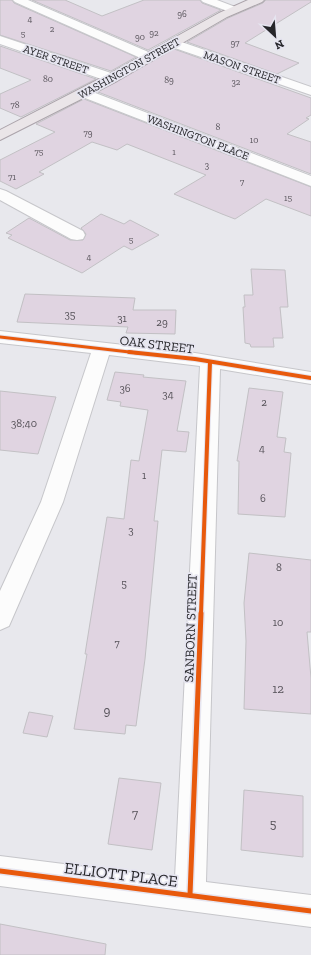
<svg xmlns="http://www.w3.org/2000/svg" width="311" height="955" font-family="'Zilla Slab',serif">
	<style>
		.building { fill: #e0d4e1; stroke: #c2c0c4 }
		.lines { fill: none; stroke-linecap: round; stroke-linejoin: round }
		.minor-casing { stroke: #c6c6ca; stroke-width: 2 }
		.major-casing { stroke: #aba3aa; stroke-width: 2 }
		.minor { fill: #fcfcfc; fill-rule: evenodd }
		.major { fill: #eae5e8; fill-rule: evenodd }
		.cycleway-far2-casing { stroke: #e6e5f0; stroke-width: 5 }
		.cycleway-far1-casing { stroke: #e6e5f0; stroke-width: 6 }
		.cycleway-casing { stroke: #e6e5f0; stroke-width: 8 }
		.cycleway-far2 { stroke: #e8590c; stroke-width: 3 }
		.cycleway-far1 { stroke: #e8590c; stroke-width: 4 }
		.cycleway { stroke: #e8590c; stroke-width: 5 }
		.labels { text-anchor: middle; stroke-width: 3.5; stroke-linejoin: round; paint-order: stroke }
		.far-number-label { font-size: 9px; fill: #565259 }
		.far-street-label { font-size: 11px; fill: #26262a; stroke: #e6e5f0 }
		.number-label { font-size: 11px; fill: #565259 }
		.street-label { font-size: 13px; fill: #26262a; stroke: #e6e5f0 }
		.near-number-label { font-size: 13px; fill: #565259 }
		.near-street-label { font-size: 16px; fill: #26262a; stroke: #e6e5f0 }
	</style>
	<rect width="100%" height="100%" fill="#e8e8ed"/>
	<g class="building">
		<path d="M0 0H12L14 3 136 57 111 71 0 35Z"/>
		<path d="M32 0H65L102 16 144 0H200L202 3 221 10 148 50Z"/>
		<path d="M266 0H311V2L245 43 299 63 277 74 187 42 228 18 263 3Z"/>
		<path d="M0 46 96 79 21 117 0 108V94L31 80 0 68Z"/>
		<path d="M174 49 311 98V115L306 118 309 119 287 134 311 142V174L98 92Z"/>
		<path d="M84 99 311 187V216L266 199 235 219 222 214 174 194 206 175 127 144 117 150 92 142 39 172 44 174 16 189 0 181V160L55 132 36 124Z"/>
		<path d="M101 214 124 224 130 220 159 235 132 250 124 246 82 273 8 238 12 235 6 233 29 218 70 240H83L86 234 81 228Z"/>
		<path d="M251 269 285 270 288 307H280L283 338H273L274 347H251L250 344 245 343 243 307H245L244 295H253Z"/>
		<path d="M25 294 135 298 133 310H176L175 334 126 333 128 327 17 322Z"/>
		<path d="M115 372 144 375 143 377 186 381 177 431 189 432 186 452 162 450 154 521H158L145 659 136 726 126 725 125 734 74 729 87 654H85L107 517 124 519 131 460 139 461 148 410 120 406 121 402 107 400Z"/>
		<path d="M249 388 283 392 277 437 286 438 284 452 291 453 285 517 238 514 239 461H237Z"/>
		<path d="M0 391 56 397 38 454 0 450Z"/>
		<path d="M249 553 311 560V632H307L311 678V714L244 709 246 641 244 603Z"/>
		<path d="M29 712 53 716 47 737 23 733Z"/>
		<path d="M119 778 161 783 152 850 108 844Z"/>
		<path d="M244 790 303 796V857L241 850Z"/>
		<path d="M0 924 106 944 105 955H0Z"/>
	</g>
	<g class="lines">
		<defs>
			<g id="minor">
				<path d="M13 0H28L153 54 155 57 153 60H145L15 2Z"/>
				<path d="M201 0H217L238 8 240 10 238 12H230L203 2Z"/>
				<path d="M0 36 117 75 118 78 117 81H107L0 44Z"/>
				<path d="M173 39 311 87V95L169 46 167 43 169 40Z"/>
				<path d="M85 89 311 176V186L80 96 78 93 80 90Z"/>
				<path d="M0 189 6 191 83 231 85 235 83 239 77 240 71 239 0 200Z"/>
				<path d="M0 331 195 353 311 372V384L220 369 206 882 311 895V927L0 886V856L175 878 200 366 109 355 63 502 9 626 0 630V591L41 502 91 353 0 343Z"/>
			</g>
			<path id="major" d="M248 0H264L262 2 227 17 117 81 0 140V130L107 75 219 13Z"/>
		</defs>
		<use href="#minor" class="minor-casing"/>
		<use href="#major" class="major-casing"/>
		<use href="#minor" class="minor"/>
		<use href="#major" class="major"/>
		<defs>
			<path id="cycleway-far2" d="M0 337 138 353"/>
			<g id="cycleway-far1">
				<path d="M129 352 195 359 311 378"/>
				<path d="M201 614 210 362"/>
			</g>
			<g id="cycleway">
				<path d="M0 871 311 911"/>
				<path d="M190 895 201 613"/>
			</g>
		</defs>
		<use href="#cycleway-far2" class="cycleway-far2-casing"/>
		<use href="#cycleway-far1" class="cycleway-far1-casing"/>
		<use href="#cycleway" class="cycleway-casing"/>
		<use href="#cycleway-far2" class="cycleway-far2"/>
		<use href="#cycleway-far1" class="cycleway-far1"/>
		<use href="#cycleway" class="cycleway"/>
	</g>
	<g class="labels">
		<g class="far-number-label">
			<text x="182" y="17">96</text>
			<text x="30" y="22">4</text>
			<text x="52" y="32">2</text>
			<text x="154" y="36">92</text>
			<text x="23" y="37">5</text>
			<text x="140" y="40">90</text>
			<text x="235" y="46">97</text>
			<text x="48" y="82">80</text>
			<text x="169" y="83">89</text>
			<text x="236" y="85">32</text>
			<text x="15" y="108">78</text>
			<text x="218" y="130">8</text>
			<text x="88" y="136">79</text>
			<text x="254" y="143">10</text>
			<text x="39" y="155">75</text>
			<text x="174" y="155">1</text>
			<text x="207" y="168">3</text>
			<text x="12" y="180">71</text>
			<text x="242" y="185">7</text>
			<text x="288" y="201">15</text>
			<text x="131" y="243">5</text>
			<text x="89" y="260">4</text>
		</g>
		<g class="far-street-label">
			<text transform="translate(56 59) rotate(19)" y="4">AYER STREET</text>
			<text transform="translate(242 67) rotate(19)" y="4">MASON STREET</text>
			<text transform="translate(129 68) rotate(-29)" y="4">WASHINGTON STREET</text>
			<text transform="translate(198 137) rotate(21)" y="4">WASHINGTON PLACE</text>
		</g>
		<g class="number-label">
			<text x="70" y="318">35</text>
			<text x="122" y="322">31</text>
			<text x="162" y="326">29</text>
			<text x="125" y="392">36</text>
			<text x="168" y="398">34</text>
			<text x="264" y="406">2</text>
			<text x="24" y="427">38;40</text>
			<text x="262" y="452">4</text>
			<text x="144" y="479">1</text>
			<text x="263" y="502">6</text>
			<text x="131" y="534">3</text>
			<text x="279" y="571">8</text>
			<text x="124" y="587">5</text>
			<text x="278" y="626">10</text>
			<text x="117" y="647">7</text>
		</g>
		<g class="street-label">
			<text transform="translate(157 344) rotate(7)" y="5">OAK STREET</text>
			<text transform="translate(190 628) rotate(-88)" y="5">SANBORN STREET</text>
		</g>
		<g class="near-number-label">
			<text x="278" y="693">12</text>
			<text x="107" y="715">9</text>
			<text x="135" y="818">7</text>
			<text x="273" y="828">5</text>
		</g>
		<g class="near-street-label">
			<text transform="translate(121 874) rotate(7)" y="6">ELLIOTT PLACE</text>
		</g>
	</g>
	<g transform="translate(275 36) rotate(154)" stroke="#e6e5f0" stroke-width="3" paint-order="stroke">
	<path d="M0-3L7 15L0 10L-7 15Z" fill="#26262a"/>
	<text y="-6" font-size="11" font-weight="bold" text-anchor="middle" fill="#26262a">N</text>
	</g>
</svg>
